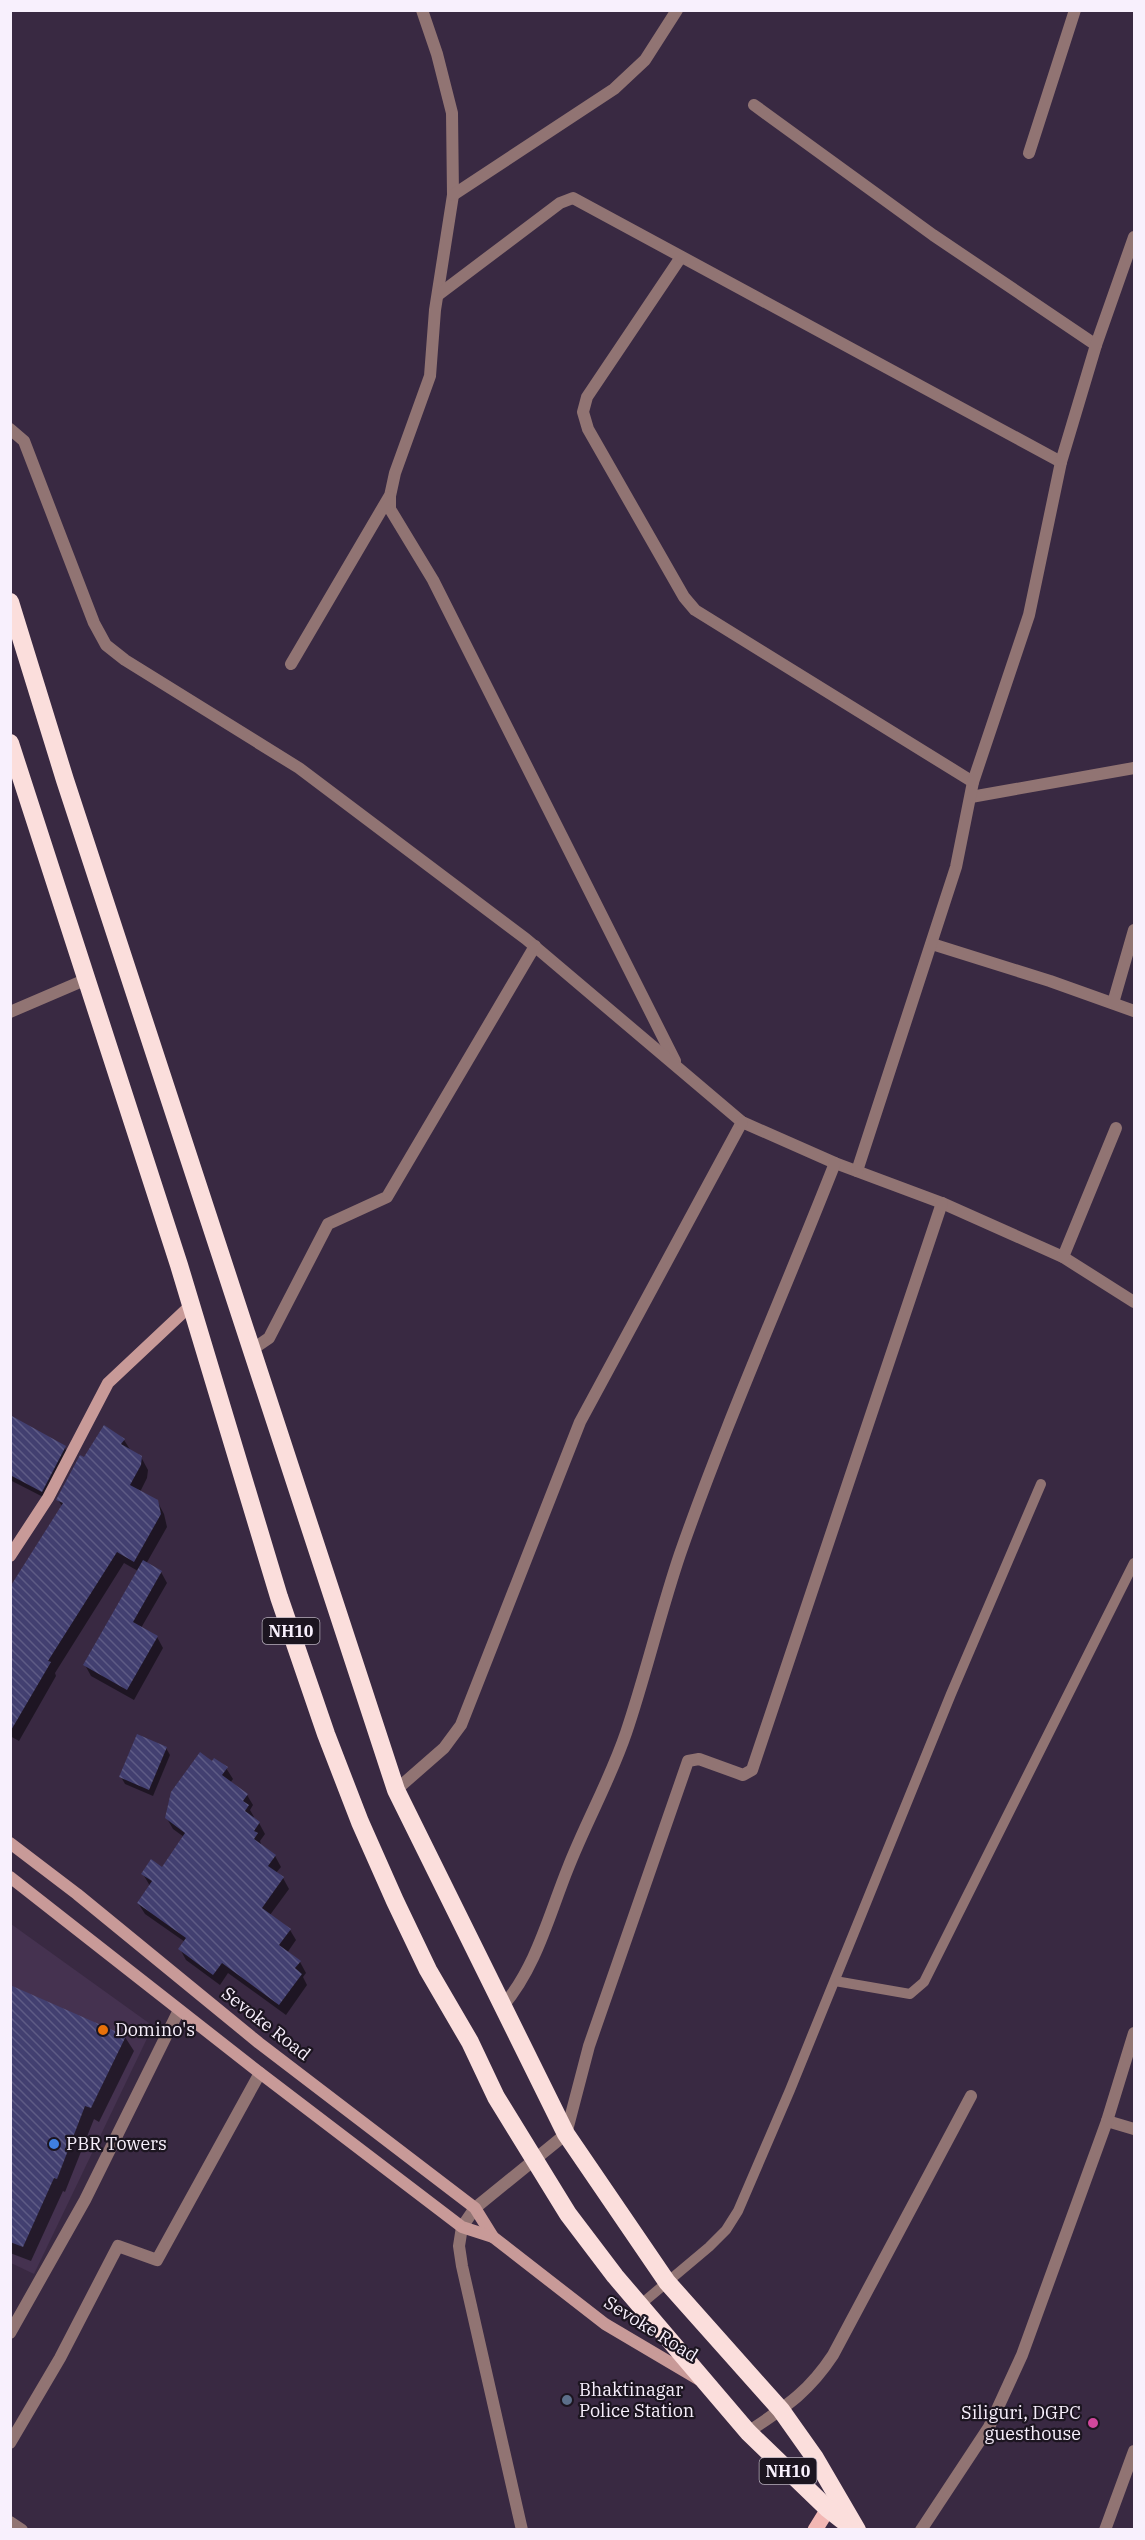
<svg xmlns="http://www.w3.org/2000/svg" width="1145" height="2540" font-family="'IBM Plex Serif',serif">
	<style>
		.built { fill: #453250 }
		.shadow { fill: #0007 }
		.building { fill: url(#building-back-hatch) }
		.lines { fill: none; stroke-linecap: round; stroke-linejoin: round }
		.lane { stroke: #917473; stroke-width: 10 }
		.street { stroke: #917473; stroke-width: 12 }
		.secondary { stroke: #c89a98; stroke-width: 12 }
		.primary { stroke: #f2b7b4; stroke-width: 15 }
		.highway { stroke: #fbdedc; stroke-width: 18 }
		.food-dot { fill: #e8710a; stroke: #1c1520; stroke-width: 2 }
		.shop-dot { fill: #3f7fe0; stroke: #1c1520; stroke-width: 2 }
		.service-dot { fill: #5c6f8a; stroke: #1c1520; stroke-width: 2 }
		.hotel-dot { fill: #d1479c; stroke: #1c1520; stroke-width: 2 }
		.labels { text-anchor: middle; stroke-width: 4.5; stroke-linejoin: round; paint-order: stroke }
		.shield { fill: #1c1520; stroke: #b6aebb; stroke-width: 1.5 }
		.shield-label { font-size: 16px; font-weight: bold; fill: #f8f0fd }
		.street-label { font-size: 18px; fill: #f8f0fd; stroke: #1c1520 }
		.poi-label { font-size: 18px; fill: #f8f0fd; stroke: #1c1520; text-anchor: start }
	</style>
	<defs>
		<pattern id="building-back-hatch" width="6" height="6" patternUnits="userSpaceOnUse" patternTransform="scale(1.5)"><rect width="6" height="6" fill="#423f70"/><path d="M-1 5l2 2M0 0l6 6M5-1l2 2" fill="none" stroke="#5e5b85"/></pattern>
	</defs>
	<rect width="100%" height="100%" fill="#392942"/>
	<path class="built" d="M11 1924 153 2026 34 2274 11 2263Z"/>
	<g class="shadow">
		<path d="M10 1416 65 1448 69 1456 47 1499 10 1480Z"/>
		<path d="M124 1440 131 1451 141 1457 148 1470 147 1478 140 1492 157 1501 164 1514 167 1527 146 1564 161 1572 167 1583 141 1628 157 1637 163 1648 134 1700 91 1676 85 1665 138 1571 124 1563 55 1673 56 1676 19 1741 10 1736V1594L62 1506 58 1500 85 1459Z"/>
		<path d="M166 1748 170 1755 153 1796 125 1784 121 1777Z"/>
		<path d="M212 1763 226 1768 233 1779 230 1783 247 1795 253 1805 250 1810 254 1817 253 1819 259 1823 265 1834 260 1841 262 1847 275 1856 281 1867 276 1873 283 1878 289 1889 270 1915 290 1930 296 1940 287 1953 300 1962 306 1973 303 1977 307 1985 286 2015 228 1973 220 1985 186 1960 180 1949 185 1942 145 1914 138 1903 150 1886 143 1874 162 1869 184 1837 173 1829 166 1817Z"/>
		<path d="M10 1992 125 2037 134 2051 99 2122 94 2119 65 2192 63 2191 31 2261 10 2253Z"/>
	</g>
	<g class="building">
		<path d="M10 1415 66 1446 42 1492 10 1475Z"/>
		<path d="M104 1425 125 1439 121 1444 142 1456 141 1465 130 1485 158 1500 161 1514 134 1562 117 1552 48 1661 51 1662 10 1732V1587L63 1503 56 1500 80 1455 84 1457Z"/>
		<path d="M143 1560 162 1571 133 1622 158 1636 127 1690 83 1665Z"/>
		<path d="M137 1734 167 1747 149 1790 119 1777Z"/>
		<path d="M200 1752 212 1761 214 1758 228 1767 222 1775 248 1794 243 1801 249 1805 245 1811 260 1822 254 1831 258 1833 254 1839 276 1855 268 1866 284 1877 262 1908 291 1929 279 1945 301 1961 295 1968 302 1974 279 2005 222 1963 213 1975 178 1949 186 1938 137 1903 152 1881 141 1874 151 1859 162 1867 185 1833 165 1818 171 1792Z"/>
		<path d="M10 1985 126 2036 91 2108 85 2106 57 2179 54 2178 23 2247 10 2242Z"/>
	</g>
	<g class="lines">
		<g class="lane">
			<path d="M835 1981 910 1994 924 1982 1134 1563"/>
			<path d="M640 2305 709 2247 726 2230 738 2211 790 2090 951 1694 1041 1484"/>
		</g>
		<g class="street">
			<path d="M422 10 437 54 452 113 453 195 435 310 430 376 395 473 390 496V509L433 580 675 1061"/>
			<path d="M754 105 933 235 1096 345"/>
			<path d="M1029 153 1075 10"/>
			<path d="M453 195 614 89 645 60 677 10"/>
			<path d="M681 257 587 397 583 412 588 429 684 597 695 610 973 782"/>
			<path d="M438 295 560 203 573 198 1061 462"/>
			<path d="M10 429 24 441 94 623 106 645 125 660 299 768 526 939 742 1122 835 1163 942 1203 1063 1257 1134 1302"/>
			<path d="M291 664 389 497"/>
			<path d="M971 797 1134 768"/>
			<path d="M932 944 1050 981 1134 1011"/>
			<path d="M1113 1003 1134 930"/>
			<path d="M10 1012 87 979"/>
			<path d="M857 1171 956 867 973 782 1029 615 1061 462 1096 345 1134 237"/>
			<path d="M1063 1257 1116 1128"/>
			<path d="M250 1351 269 1338 328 1224 387 1197 535 946"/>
			<path d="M396 1790 444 1748 461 1725 580 1422 742 1122"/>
			<path d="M502 2007C536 1968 549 1915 568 1868 586 1822 610 1780 626 1733 646 1674 660 1613 680 1554 726 1422 784 1293 835 1163"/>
			<path d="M1107 2121 1134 2129"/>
			<path d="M10 2333 85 2200 179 2010"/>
			<path d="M748 2432C785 2407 808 2393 833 2355L971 2096"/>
			<path d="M10 2443 60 2358 118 2246 157 2260 260 2073"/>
			<path d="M10 2522 22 2530"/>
			<path d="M522 2530 462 2266 459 2246 462 2227 475 2208 566 2134 589 2046 688 1761 699 1759 743 1775 752 1770 942 1203"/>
			<path d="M921 2530 989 2427 1022 2355 1107 2121 1134 2033"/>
			<path d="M1105 2530 1134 2451"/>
		</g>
		<g class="secondary">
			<path d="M10 1556 48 1498 108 1383 191 1305"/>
			<path d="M10 1843 77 1894 259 2043 475 2208 493 2237 605 2324 698 2379"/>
			<path d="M10 1877 260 2073 462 2227 493 2237"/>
		</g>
		<path class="primary" d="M815 2530 828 2509"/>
		<g class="highway">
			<path d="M10 602 65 780 396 1790 566 2134 667 2282 781 2410 815 2458 857 2530"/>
			<path d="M10 743 179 1265 279 1597 326 1734 360 1822 395 1901 428 1970 470 2042 496 2097 568 2214 615 2276 748 2432 828 2509 851 2527"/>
		</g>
	</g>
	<circle class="food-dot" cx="103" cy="2030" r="6"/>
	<circle class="shop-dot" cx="54" cy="2144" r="6"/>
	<circle class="service-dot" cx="567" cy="2400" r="6"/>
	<circle class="hotel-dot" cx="1093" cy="2423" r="6"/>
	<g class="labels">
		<g class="shield">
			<rect x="262.5" y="1618" width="57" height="26" rx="4.5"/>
			<rect x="759.5" y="2458" width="57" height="26" rx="4.5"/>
		</g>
		<g class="shield-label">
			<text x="291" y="1637">NH10</text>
			<text x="788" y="2477">NH10</text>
		</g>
		<g class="street-label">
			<text transform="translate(266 2024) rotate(38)" y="6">Sevoke Road</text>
			<text transform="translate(651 2329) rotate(32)" y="6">Sevoke Road</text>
		</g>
		<g class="poi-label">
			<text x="115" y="2036">Domino's</text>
			<text x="66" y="2150">PBR Towers</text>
			<text x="579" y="2396">Bhaktinagar<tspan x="579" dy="21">Police Station</tspan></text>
			<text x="1081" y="2419" text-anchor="end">Siliguri, DGPC<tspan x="1081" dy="21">guesthouse</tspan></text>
		</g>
	</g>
	<rect width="1145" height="2540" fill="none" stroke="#f8f0fd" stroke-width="24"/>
</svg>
